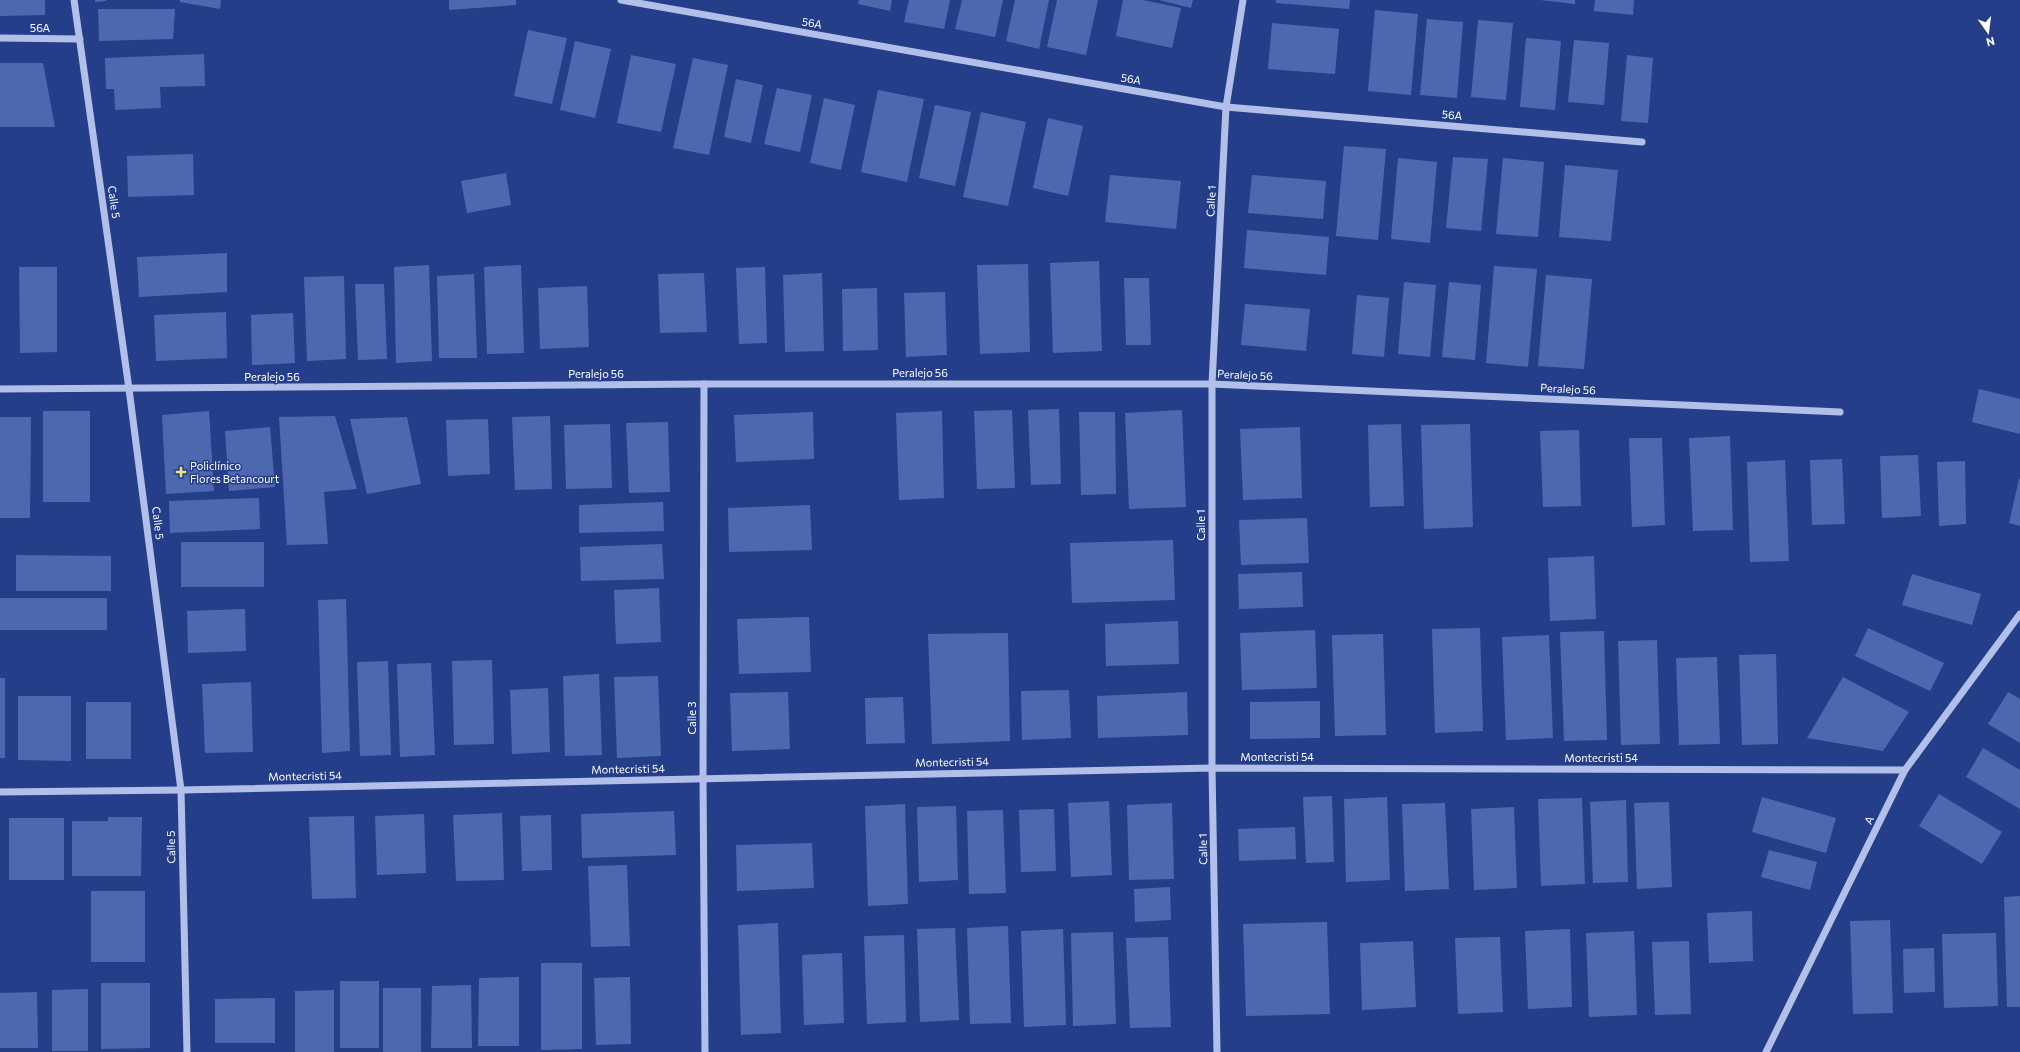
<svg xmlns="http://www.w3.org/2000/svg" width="2020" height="1052" font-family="Commissioner,sans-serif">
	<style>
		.building { fill: #4e68b0 }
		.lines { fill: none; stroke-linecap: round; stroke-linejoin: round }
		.minor { stroke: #b2c0e9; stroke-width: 7 }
		.poi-dot { fill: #f3e676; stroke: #253e89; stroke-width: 1.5 }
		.labels { text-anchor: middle; stroke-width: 3; stroke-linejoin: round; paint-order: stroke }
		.street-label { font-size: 11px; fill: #fff; stroke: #253e89 }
		.poi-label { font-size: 11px; fill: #fff; stroke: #253e89; text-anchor: start }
	</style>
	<rect width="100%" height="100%" fill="#253e89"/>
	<g class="building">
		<path d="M0 0H45V15L0 16Z"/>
		<path d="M95 0H106V1L95 2Z"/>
		<path d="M180 0H221L220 9 180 2Z"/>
		<path d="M449 0H516V5L449 10Z"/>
		<path d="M859 0H892L890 11 858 4Z"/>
		<path d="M909 0H950L944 29 904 22Z"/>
		<path d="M962 0H1003L995 37 955 29Z"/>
		<path d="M1015 0H1049L1039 49 1006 41Z"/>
		<path d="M1057 0H1098L1086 55 1047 47Z"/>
		<path d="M1123 0H1143L1181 8 1172 48 1116 36Z"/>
		<path d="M1159 0H1193L1191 8Z"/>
		<path d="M1276 0H1350L1349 9 1276 3Z"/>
		<path d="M1540 0H1575V4Z"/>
		<path d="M1595 0H1634L1633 15 1594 11Z"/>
		<path d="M98 9H175L173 39 99 41Z"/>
		<path d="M1375 10 1418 14 1411 95 1368 91Z"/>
		<path d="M1427 19 1463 22 1457 98 1420 95Z"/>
		<path d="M1478 20 1513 23 1506 100 1471 97Z"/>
		<path d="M1272 23 1339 29 1335 74 1268 69Z"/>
		<path d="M528 30 567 38 552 104 514 96Z"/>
		<path d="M1526 38 1561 41 1555 110 1520 107Z"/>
		<path d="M1574 40 1609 43 1604 105 1568 102Z"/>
		<path d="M575 41 611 49 595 118 560 110Z"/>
		<path d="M204 54 205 86 160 87 161 108 115 110 114 89H106L105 58Z"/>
		<path d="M631 55 676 64 661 132 617 123Z"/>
		<path d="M1627 55 1653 58 1648 123 1621 121Z"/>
		<path d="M693 58 728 65 709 155 673 148Z"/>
		<path d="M0 63H43L55 127H0Z"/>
		<path d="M736 79 763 85 751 143 724 137Z"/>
		<path d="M777 88 812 95 800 152 764 144Z"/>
		<path d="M878 90 924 99 907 182 861 172Z"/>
		<path d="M824 98 855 105 841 170 810 163Z"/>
		<path d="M935 105 971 112 955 186 919 178Z"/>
		<path d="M981 112 1026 122 1008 206 963 197Z"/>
		<path d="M1048 118 1083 126 1068 196 1033 188Z"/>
		<path d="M1344 146 1386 149 1378 240 1336 236Z"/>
		<path d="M193 154 194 195 128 197 127 156Z"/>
		<path d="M1453 157 1488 159 1481 231 1446 228Z"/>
		<path d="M1398 158 1437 162 1430 243 1391 239Z"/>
		<path d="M1503 158 1544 162 1538 237 1496 234Z"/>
		<path d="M1565 165 1618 170 1611 241 1559 237Z"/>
		<path d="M506 173 511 205 467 213 461 181Z"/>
		<path d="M1110 175 1181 181 1176 229 1105 222Z"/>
		<path d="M1252 175 1326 181 1323 219 1248 213Z"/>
		<path d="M1247 230 1329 237 1326 275 1244 268Z"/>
		<path d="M227 253V292L139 297 137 257Z"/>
		<path d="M1099 261 1102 351 1053 353 1050 263Z"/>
		<path d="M1028 264 1030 352 980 354 977 265Z"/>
		<path d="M429 265 432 361 396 363 394 267Z"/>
		<path d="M521 265 524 353 487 354 484 267Z"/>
		<path d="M1494 266 1537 269 1528 367 1486 363Z"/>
		<path d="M19 267H57V352L20 353Z"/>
		<path d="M765 267 767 343 739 344 736 268Z"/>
		<path d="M704 273 707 332 660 333 658 274Z"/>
		<path d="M822 273 824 351 785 352 783 275Z"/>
		<path d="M474 274 477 358H439L437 276Z"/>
		<path d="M1546 275 1592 279 1584 369 1538 366Z"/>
		<path d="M344 276 346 359 307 361 304 277Z"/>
		<path d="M1124 278H1149L1151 345H1126Z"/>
		<path d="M1404 282 1436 285 1430 357 1398 354Z"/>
		<path d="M1449 282 1481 285 1475 360 1442 357Z"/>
		<path d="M355 284H384L387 359 358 360Z"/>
		<path d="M587 286 589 347 540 349 538 288Z"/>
		<path d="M877 288 878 350 843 351 842 289Z"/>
		<path d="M945 292 947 355 906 357 904 293Z"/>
		<path d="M1357 295 1389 298 1384 357 1352 354Z"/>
		<path d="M1245 304 1310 309 1306 351 1241 345Z"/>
		<path d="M226 312 227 358 156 361 154 315Z"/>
		<path d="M293 313 295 363 252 365 251 315Z"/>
		<path d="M1979 389 2020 399V434L1972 422Z"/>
		<path d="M1059 409 1061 484 1031 485 1028 410Z"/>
		<path d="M1012 410 1015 488 977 489 974 411Z"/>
		<path d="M1182 410 1186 507 1129 509 1125 413Z"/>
		<rect x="43" y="411" width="47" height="91"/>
		<path d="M209 411 214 491 166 494 162 415Z"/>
		<path d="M942 411 944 498 899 500 896 413Z"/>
		<path d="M813 412 814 459 736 462 734 415Z"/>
		<path d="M1079 412H1115L1116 494 1081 495Z"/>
		<path d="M335 416 357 489 324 492 328 544 287 545 279 417Z"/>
		<path d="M550 416 552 489 515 490 512 417Z"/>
		<path d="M0 417H31L30 518H0Z"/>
		<path d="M407 417 421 484 367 494 350 419Z"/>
		<path d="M488 419 490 474 448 476 446 420Z"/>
		<path d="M668 422 670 492 629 493 626 423Z"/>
		<path d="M610 424 612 488 566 489 564 425Z"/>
		<path d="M1401 424 1404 506 1370 507 1368 425Z"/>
		<path d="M1470 424 1473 527 1424 529 1421 425Z"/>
		<path d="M270 427 275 487 229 491 225 431Z"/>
		<path d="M1300 427 1302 498 1243 500 1240 429Z"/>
		<path d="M1579 430 1581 506 1543 507 1540 431Z"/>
		<path d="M1730 436 1733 530 1693 531 1689 438Z"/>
		<path d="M1629 438H1662L1665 525 1632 527Z"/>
		<path d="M1918 455 1921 516 1882 518 1880 456Z"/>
		<path d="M1842 459 1845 524 1812 525 1810 460Z"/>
		<path d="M1785 460 1789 561 1750 562 1747 462Z"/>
		<path d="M1965 461 1966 524 1939 526 1937 462Z"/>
		<path d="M2019 479H2020V526L2009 523Z"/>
		<path d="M259 498 260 529 170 533 169 501Z"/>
		<path d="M663 502 664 531 579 533V505Z"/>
		<path d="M810 505 812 550 729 552 728 508Z"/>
		<path d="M1307 518 1309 563 1241 565 1239 520Z"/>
		<path d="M1173 540 1175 600 1072 603 1070 543Z"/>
		<rect x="181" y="542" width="83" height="45"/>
		<path d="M662 544 664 579 581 581 580 547Z"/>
		<path d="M16 555 111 556V591H16Z"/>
		<path d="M1594 556 1596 619 1550 621 1548 558Z"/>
		<path d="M1302 572 1303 607 1239 609 1238 574Z"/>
		<path d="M1912 574 1981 594 1972 625 1902 605Z"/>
		<path d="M659 588 661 642 616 644 614 590Z"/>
		<rect x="0" y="598" width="107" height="32"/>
		<path d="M346 599 350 751 322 753 318 600Z"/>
		<path d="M245 609 246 651 188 653 187 611Z"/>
		<path d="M809 617 811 672 739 674 737 619Z"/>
		<path d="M1178 621 1179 664 1106 666 1105 624Z"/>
		<path d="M1480 628 1483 731 1435 733 1432 629Z"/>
		<path d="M1868 628 1944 663 1930 691 1855 656Z"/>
		<path d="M1315 630 1317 688 1242 690 1240 633Z"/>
		<path d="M1604 631 1607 740 1564 741 1560 632Z"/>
		<path d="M1008 633 1010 741 932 744 928 634Z"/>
		<path d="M1383 634 1386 735 1335 736 1332 635Z"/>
		<path d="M1549 635 1553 738 1506 740 1502 637Z"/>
		<path d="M1657 640 1660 744 1621 745 1618 641Z"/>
		<path d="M1776 654 1778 744 1742 745 1739 655Z"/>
		<path d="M1717 657 1720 744 1679 745 1676 658Z"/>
		<path d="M492 660 494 744 454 745 452 661Z"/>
		<path d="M388 661 391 755 360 756 357 662Z"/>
		<path d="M431 663 435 755 400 757 397 664Z"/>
		<path d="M599 674 602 755 565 756 563 676Z"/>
		<path d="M658 676 661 756 617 758 614 677Z"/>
		<path d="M1843 677 1909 712 1883 751 1807 738Z"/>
		<rect x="0" y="678" width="5" height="80"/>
		<path d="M251 682 253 752 205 753 202 684Z"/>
		<path d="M548 688 550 752 512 754 510 690Z"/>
		<path d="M1069 690 1071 738 1022 740 1021 691Z"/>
		<path d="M788 692 790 749 732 751 730 693Z"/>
		<path d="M1187 692 1188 735 1098 738 1097 696Z"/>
		<path d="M2008 692 2020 699V743L1988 724Z"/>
		<path d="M18 696H71V761L18 760Z"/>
		<path d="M903 697 905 743 866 744 865 698Z"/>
		<path d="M1320 701V738L1250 739V702Z"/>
		<rect x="86" y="702" width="45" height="57"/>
		<path d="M1983 748 2020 770V809L1966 777Z"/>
		<path d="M1939 794 2002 832 1982 864 1919 826Z"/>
		<path d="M1332 796 1334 862 1306 863 1303 797Z"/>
		<path d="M1387 797 1390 880 1346 882 1344 799Z"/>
		<path d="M1762 797 1836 818 1826 853 1752 832Z"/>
		<path d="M1582 798 1585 884 1541 886 1538 799Z"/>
		<path d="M1626 800 1628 882 1593 883 1590 802Z"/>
		<path d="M1109 801 1112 875 1071 877 1068 803Z"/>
		<path d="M1669 802 1672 887 1637 889 1634 803Z"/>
		<path d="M1172 803 1174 879 1129 880 1127 805Z"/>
		<path d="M1445 803 1449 889 1405 891 1402 804Z"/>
		<path d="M905 804 908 904 868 906 865 806Z"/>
		<path d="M956 806 958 880 919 882 917 807Z"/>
		<path d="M1514 807 1517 888 1474 890 1471 809Z"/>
		<path d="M1054 809 1056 871 1021 872 1019 810Z"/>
		<path d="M1003 810 1006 893 969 894 967 811Z"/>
		<path d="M674 811 676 855 582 858 581 814Z"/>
		<path d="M502 813 504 880 456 881 453 815Z"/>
		<path d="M424 814 426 873 377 875 375 816Z"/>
		<path d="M551 815 552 870 522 871 520 816Z"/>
		<path d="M354 816 356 898 312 899 309 817Z"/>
		<path d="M108 817H142L141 876H72V821H108Z"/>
		<rect x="9" y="818" width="55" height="62"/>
		<path d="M1295 827 1296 859 1239 861 1238 829Z"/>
		<path d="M812 843 814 888 737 891 736 845Z"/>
		<path d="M1769 850 1817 862 1810 890 1761 877Z"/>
		<path d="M627 865 630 946 591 947 588 866Z"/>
		<path d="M1170 887 1171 920 1135 922 1134 889Z"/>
		<rect x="91" y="891" width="54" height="71"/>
		<path d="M2020 896V1007H2007L2004 897Z"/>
		<path d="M1752 911 1753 961 1709 963 1707 913Z"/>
		<path d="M1890 920 1893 1013 1853 1014 1850 921Z"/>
		<path d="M1327 922 1330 1014 1246 1016 1243 924Z"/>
		<path d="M778 923 781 1033 741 1035 738 925Z"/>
		<path d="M1008 926 1011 1023 970 1024 967 928Z"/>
		<path d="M955 928 959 1020 920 1022 917 929Z"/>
		<path d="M1063 929 1066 1025 1024 1027 1021 931Z"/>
		<path d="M1570 929 1572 1007 1528 1009 1525 931Z"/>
		<path d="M1634 931 1637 1015 1589 1017 1586 933Z"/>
		<path d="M1113 932 1116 1024 1073 1026 1071 933Z"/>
		<path d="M1996 933 1998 1006 1944 1008 1942 934Z"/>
		<path d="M904 935 906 1022 867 1024 864 936Z"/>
		<path d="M1168 937 1171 1027 1130 1028 1126 938Z"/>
		<path d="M1500 937 1503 1012 1458 1014 1455 938Z"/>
		<path d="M1413 941 1416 1007 1362 1010 1360 943Z"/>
		<path d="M1689 941 1691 1014 1655 1015 1652 942Z"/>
		<path d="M1934 948 1935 992 1904 993 1903 949Z"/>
		<path d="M842 953 844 1023 804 1025 802 955Z"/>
		<path d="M541 963H582V1049L541 1050Z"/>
		<path d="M519 977V1046H478L479 978Z"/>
		<path d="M630 977 631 1044 596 1045 594 978Z"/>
		<rect x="340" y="981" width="39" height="67"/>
		<path d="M101 983H150V1048L101 1049Z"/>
		<path d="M471 985 472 1048H431L432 986Z"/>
		<rect x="383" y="988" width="38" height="64"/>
		<path d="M88 989V1051H52V990Z"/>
		<path d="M334 990V1052H295V991Z"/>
		<path d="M37 992 38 1048H0V993Z"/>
		<path d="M275 998V1043H215V999Z"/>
	</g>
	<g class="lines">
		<g class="minor">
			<path d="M74 0 129 389 181 790 187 1052"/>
			<path d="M621 0 1226 107 1642 142"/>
			<path d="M0 38 80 39"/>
			<path d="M704 384 703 778 705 1052"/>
			<path d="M0 389 704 384H1212L1840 412"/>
			<path d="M0 792 181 790 1212 768 1905 770"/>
			<path d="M1217 1052 1212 768V384L1226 107 1243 0"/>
			<path d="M1766 1052 1905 770 2020 614"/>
		</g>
	</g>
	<path class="poi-dot" d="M179 466h4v4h4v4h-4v4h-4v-4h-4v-4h4z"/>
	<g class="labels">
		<g class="street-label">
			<text transform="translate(812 23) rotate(10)" y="4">56A</text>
			<text x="40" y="32">56A</text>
			<text transform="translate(1131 79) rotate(10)" y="4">56A</text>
			<text transform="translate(1452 115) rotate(5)" y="4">56A</text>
			<text transform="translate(1211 201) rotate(-87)" y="4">Calle 1</text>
			<text transform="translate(114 202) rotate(82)" y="4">Calle 5</text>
			<text x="920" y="377">Peralejo 56</text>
			<text x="596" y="378">Peralejo 56</text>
			<text transform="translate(1245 375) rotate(3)" y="4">Peralejo 56</text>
			<text x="272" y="381">Peralejo 56</text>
			<text transform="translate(1568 389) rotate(3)" y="4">Peralejo 56</text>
			<text transform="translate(158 523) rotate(83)" y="4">Calle 5</text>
			<text transform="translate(1201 525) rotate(-90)" y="4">Calle 1</text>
			<text transform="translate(692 718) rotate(-90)" y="4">Calle 3</text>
			<text x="1277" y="761">Montecristi 54</text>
			<text x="1601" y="762">Montecristi 54</text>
			<text transform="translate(952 762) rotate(-1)" y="4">Montecristi 54</text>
			<text transform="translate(628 769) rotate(-1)" y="4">Montecristi 54</text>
			<text transform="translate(305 776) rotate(-1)" y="4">Montecristi 54</text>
			<text transform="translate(1869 820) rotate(-64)" y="4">A</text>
			<text transform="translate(171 847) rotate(-91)" y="4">Calle 5</text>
			<text transform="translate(1203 849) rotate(-91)" y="4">Calle 1</text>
		</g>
		<g class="poi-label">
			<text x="190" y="470">Policlínico<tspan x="190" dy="13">Flores Betancourt</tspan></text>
		</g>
	</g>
	<g transform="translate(1988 32) rotate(166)" stroke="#253e89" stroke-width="3" paint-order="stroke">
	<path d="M0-3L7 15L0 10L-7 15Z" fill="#ffffff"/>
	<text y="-6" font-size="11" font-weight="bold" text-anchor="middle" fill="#ffffff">N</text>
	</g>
</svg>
